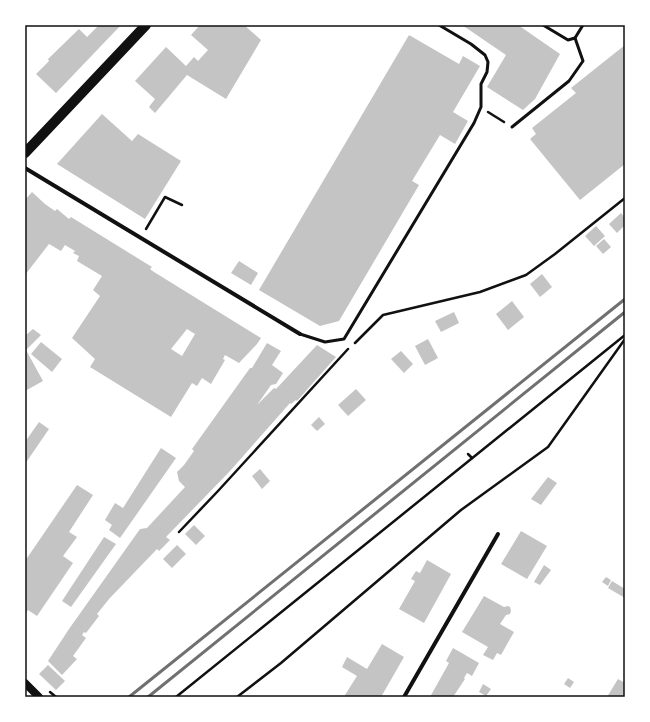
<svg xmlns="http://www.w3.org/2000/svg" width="650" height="722" font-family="'Roboto Condensed',sans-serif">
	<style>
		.building { fill: #c4c4c4; fill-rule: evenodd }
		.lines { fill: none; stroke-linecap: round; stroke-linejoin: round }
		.path { stroke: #111; stroke-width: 2.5 }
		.service { stroke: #111; stroke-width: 3 }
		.minor { stroke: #111; stroke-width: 4 }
		.secondary { stroke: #111; stroke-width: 8 }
		.primary { stroke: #111; stroke-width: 10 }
		.rail { stroke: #707070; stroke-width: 3 }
		.neatline { fill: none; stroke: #111; stroke-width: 1.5 }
	</style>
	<rect width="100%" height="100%" fill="#fff"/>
	<g class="building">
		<path d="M99 25H121L56 93 36 74 49 61 48 59 79 29 87 37Z"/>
		<path d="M200 25H244L261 40 226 99 187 75 155 113 149 107 155 99 135 81 166 47 186 66 194 57 198 61 208 50 191 35Z"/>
		<path d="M462 25H518L560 54 535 99 523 110 487 87 506 55Z"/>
		<path d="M409 35 459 64 463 56 480 66 453 112 468 121 455 144 440 135 412 181 419 185 339 321 320 326 259 290Z"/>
		<path d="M625 45V164L580 200 530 139 536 134 532 128 576 93 571 88Z"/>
		<path d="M102 114 132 141 138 134 181 161 145 219 57 164Z"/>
		<path d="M32 192 45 204 55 211 57 209 69 219 71 217 152 267 150 269 154 272 261 338 257 344 239 363 225 355 223 359 225 360 211 384 202 378 197 386 192 383 171 417 90 367 95 359 72 338 100 296 93 290 102 276 77 261 79 256 73 253 75 251 65 245 61 251 49 244 25 275V200ZM187 329 195 334 182 356 171 349Z"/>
		<path d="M621 213 625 218V225L617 233 609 224Z"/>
		<path d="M596 226 605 236 594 246 585 236Z"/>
		<path d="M604 239 611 247 603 254 596 246Z"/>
		<path d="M239 261 258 273 251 285 231 273Z"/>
		<path d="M542 274 552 287 540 297 530 284Z"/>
		<path d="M512 301 524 317 508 330 496 314Z"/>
		<path d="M454 312 459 323 441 332 435 321Z"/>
		<path d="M33 329 41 335 26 350 43 381 25 391V335H26Z"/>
		<path d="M428 339 438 358 425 365 415 346Z"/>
		<path d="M41 342 62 359 52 372 31 354Z"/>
		<path d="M267 343 281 351 272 365 283 373 276 384 271 385 257 405 274 388 276 389 317 345 336 357 297 401 296 400 291 404 290 403 230 471 166 537 170 540 159 551 157 549 109 599 97 614 99 616 86 633 84 632 82 635 86 638 73 656 77 659 62 675 48 661 69 629 140 529 147 528 185 487 179 481 177 472 184 465 194 451 192 449 250 368H252Z"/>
		<path d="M401 351 413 364 404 373 391 359Z"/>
		<path d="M356 389 366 400 348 416 338 405Z"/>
		<path d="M319 417 325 424 317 431 311 425Z"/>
		<path d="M39 422 49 429 25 464V442Z"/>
		<path d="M161 448 176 458 120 538 109 530 112 525 105 520 115 503 123 508Z"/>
		<path d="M260 469 270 481 262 489 252 476Z"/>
		<path d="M548 477 557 483 541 505 531 499Z"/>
		<path d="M77 485 93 495 69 532 77 537 63 556 73 563 37 616 28 610 25 614V561Z"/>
		<path d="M194 525 205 536 196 545 185 534Z"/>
		<path d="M521 531 547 546 527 579 501 564Z"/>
		<path d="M104 537 116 544 71 607 62 601Z"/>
		<path d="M177 545 186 554 172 568 163 559Z"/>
		<path d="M427 560 451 574 424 623 399 609 415 581 411 579 416 571 420 573Z"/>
		<path d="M544 565 551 570 540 585 534 582Z"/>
		<path d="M606 577 611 580 608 586 602 582Z"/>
		<path d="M612 581 625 589V598L608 588Z"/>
		<path d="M484 596 504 607 508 606 510 607 511 611 510 614 506 615 500 624 514 632 501 655 497 653 493 660 483 655 488 647 462 632Z"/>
		<path d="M382 644 404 657 381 697H348L345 695 357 676 342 667 347 657 367 669Z"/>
		<path d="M453 648 479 663 472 676 467 673 464 678 465 679 453 697H430L449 663 446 661Z"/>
		<path d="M48 665 65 681 56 690 39 674Z"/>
		<path d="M568 678 574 682 570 688 564 684Z"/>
		<path d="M618 679 625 683V697H607Z"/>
		<path d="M483 684 491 689 486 696 479 692Z"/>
	</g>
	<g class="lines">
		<g class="path">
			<path d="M488 112 504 122"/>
			<path d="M146 229 165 197 182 205"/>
			<path d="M355 343 383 315 480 292 526 275 555 254 625 198"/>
			<path d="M468 454 472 458"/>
			<path d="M179 532 218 491 348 349"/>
			<path d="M50 692 56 697"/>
			<path d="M176 697 625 335"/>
			<path d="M237 697 281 663 461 510 548 447 625 339"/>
		</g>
		<g class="service">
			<path d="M543 25 568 40 575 38 583 25"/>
			<path d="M512 127 569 81 583 61 575 38"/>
			<path d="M300 334 325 342 344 339 474 123 481 107V84L487 72 488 62 485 55 471 44 439 25"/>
		</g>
		<g class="minor">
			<path d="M25 168 300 334"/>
			<path d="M404 697 498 534"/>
		</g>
		<path class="secondary" d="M25 683 39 697"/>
		<path class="primary" d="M25 153 146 25"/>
		<g class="rail">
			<path d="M129 697 625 299"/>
			<path d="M148 697 625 312"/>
		</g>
	</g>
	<rect width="650" height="722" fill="none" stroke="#ffffff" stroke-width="52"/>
	<rect x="26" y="26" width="598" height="670" class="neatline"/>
</svg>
